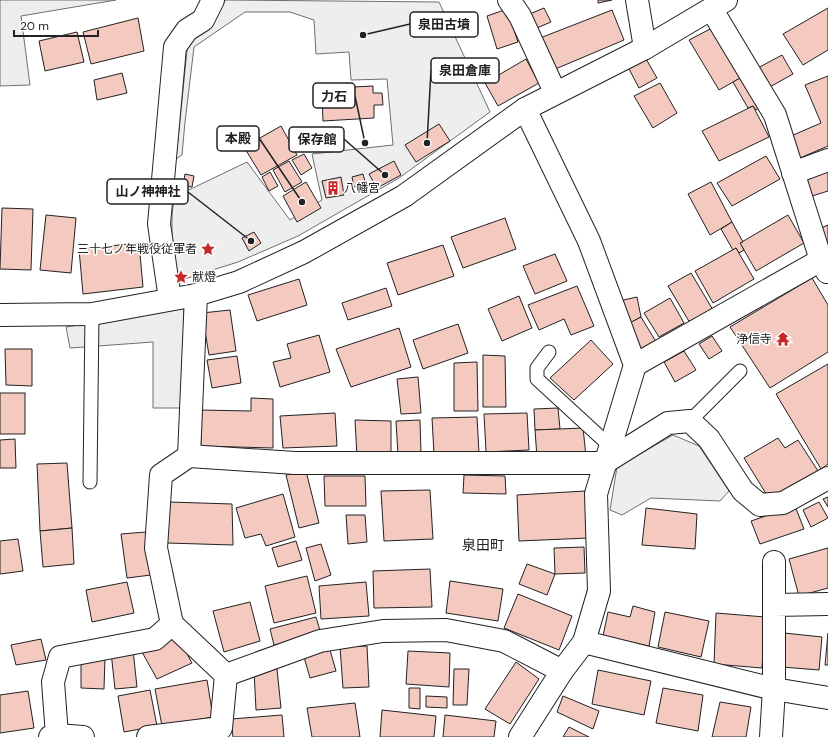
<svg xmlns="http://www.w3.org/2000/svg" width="828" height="737" font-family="'DM Sans','Noto Sans JP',sans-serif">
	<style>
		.green { fill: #eee; stroke: #6f6f6f }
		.parking { fill: #ededed; stroke: #6f6f6f }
		.building { fill: #f3c9c0; stroke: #222 }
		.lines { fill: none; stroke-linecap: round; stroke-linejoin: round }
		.lane-casing { stroke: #222; stroke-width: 15 }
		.street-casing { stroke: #222; stroke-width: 24 }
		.lane { stroke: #fff; stroke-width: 13 }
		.street { stroke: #fff; stroke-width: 22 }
		.labels { text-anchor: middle; stroke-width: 3; stroke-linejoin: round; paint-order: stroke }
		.poi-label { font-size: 12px; fill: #222; stroke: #fff; text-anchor: start }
		.quarter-label { font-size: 14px; fill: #222; stroke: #fff }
		.leader { fill: none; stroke: #222; stroke-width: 1.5 }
		.callout-dot { fill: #222; stroke: #fff; stroke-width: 1.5 }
		.callout { fill: #fff; stroke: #222; stroke-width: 1.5 }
		.callout-label { font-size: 13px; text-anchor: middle; font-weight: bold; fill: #222 }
	</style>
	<rect width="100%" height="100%" fill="#fff"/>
	<g class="green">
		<path d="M225 0 439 2 490 112 399 178 298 236 238 262 181 280 172 267V216L174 197 247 162 290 220 322 200 312 154 393 145 387 79 351 80 349 52 316 54 314 20 290 12H245L194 47 185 122 182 155 176 159 188 41 208 25Z"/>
		<path d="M673 435 699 446 729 491 720 501 651 498 622 515 610 510 617 467Z"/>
	</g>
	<g class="parking">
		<path d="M0 0H116L21 16 30 85 0 86Z"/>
		<path d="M184 308 183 408H153V342L70 348 66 327Z"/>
	</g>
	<g class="building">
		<path d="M598 0H612L598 3Z"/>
		<path d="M544 8 551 22 532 30 525 16Z"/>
		<path d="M828 8V50L803 65 783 34Z"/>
		<path d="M507 9 518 42 497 49 487 16Z"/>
		<path d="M612 10 624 40 553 70 540 38Z"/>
		<path d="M138 18 144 51 91 64 83 32Z"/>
		<path d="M712 28 742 77 719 90 689 40Z"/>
		<path d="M77 32 84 62 45 71 39 41Z"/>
		<path d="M782 55 793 74 768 88 756 69Z"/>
		<path d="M645 57 657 78 639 88 628 67Z"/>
		<path d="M526 59 539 83 498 106 485 83Z"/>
		<path d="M122 73 127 93 97 100 94 80Z"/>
		<path d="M828 76V146L800 158 791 136 821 123 805 85Z"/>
		<path d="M742 77 760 107 756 110 753 106 748 108 733 82Z"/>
		<path d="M660 83 677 113 653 128 634 96Z"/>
		<path d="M373 86V93H382L383 105H374V118L323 121 322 97 354 96 353 87Z"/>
		<path d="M753 106 769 137 719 161 702 131Z"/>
		<path d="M439 124 450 141 416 162 405 145Z"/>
		<path d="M281 126 297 155 261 175 244 147Z"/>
		<path d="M304 154 312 168 301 175 292 160Z"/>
		<path d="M766 156 780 179 732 206 717 183Z"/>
		<path d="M289 161 302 182 285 192 273 170Z"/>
		<path d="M394 161 401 175 377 188 369 174Z"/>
		<path d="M828 170V191L812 196 805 178Z"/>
		<path d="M270 172 278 186 269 191 262 177Z"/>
		<path d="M185 174 194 176 192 187 183 186Z"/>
		<path d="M363 174 366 185 354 187 352 177Z"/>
		<path d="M341 177 344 195 326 198 322 181Z"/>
		<path d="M306 182 321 208 297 222 283 196Z"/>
		<path d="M711 182 732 222 710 235 688 194Z"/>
		<path d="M2 208 33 209 31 270 0 269Z"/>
		<path d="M46 215 76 218 71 273 40 270Z"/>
		<path d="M788 215 804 243 756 271 740 243Z"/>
		<path d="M505 218 516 249 463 268 451 237Z"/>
		<path d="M732 222 743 242 740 243 744 250 739 253 736 248 733 250 721 229Z"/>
		<path d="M828 225V247L819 229Z"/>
		<path d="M254 232 261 243 249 251 242 238Z"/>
		<path d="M139 243 143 287 83 294 79 249Z"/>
		<path d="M443 245 454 276 398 295 387 263Z"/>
		<path d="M736 248 754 279 713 303 695 271Z"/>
		<path d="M555 254 567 281 535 294 523 266Z"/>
		<path d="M691 273 713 310 690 323 668 286Z"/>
		<path d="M812 278 828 305V352L770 388 730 327Z"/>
		<path d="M299 279 307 305 257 321 248 295Z"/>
		<path d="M577 286 594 326 571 335 564 319 539 330 528 305Z"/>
		<path d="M386 288 392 306 348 320 342 303Z"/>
		<path d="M519 296 532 328 502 341 488 309Z"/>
		<path d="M637 297 641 317 624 326 619 301Z"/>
		<path d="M670 298 684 323 659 337 644 313Z"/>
		<path d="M230 310 236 351 209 355 202 313Z"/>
		<path d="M641 317 658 345 641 355 624 326Z"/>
		<path d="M458 324 468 353 423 369 413 340Z"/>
		<path d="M399 328 411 367 351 387 336 349Z"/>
		<path d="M319 335 330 372 280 387 273 362 291 358 287 344Z"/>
		<path d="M712 336 722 351 709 359 699 344Z"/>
		<path d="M591 340 613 364 574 400 550 378Z"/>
		<path d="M5 349H32V386L6 385Z"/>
		<path d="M684 351 696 370 675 382 664 362Z"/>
		<path d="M483 355 505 356 506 407H483Z"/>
		<path d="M237 356 241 383 212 388 207 360Z"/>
		<path d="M477 362 478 411H454V363Z"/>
		<path d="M828 364V464L821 469 776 394Z"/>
		<path d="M418 377 421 413 401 414 397 379Z"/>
		<rect x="0" y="393" width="25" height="41"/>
		<path d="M251 398 273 399V448L201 446 200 410 251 411Z"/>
		<path d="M558 408 560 429 535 430 534 409Z"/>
		<path d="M335 413 337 446 283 448 280 416Z"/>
		<path d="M527 413 529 450 486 452 484 414Z"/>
		<path d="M477 417 479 453 434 454 432 418Z"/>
		<path d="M355 420 391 421V457H357Z"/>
		<path d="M420 420 421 453 398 455 396 421Z"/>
		<path d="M583 428 586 456 537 458 535 430Z"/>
		<path d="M778 438 785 448 798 440 818 471 770 500 744 458Z"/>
		<path d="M15 439 16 468H0V440Z"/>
		<path d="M67 463 72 528 40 531 37 464Z"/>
		<path d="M306 471 319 523 299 528 286 475Z"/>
		<path d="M464 475 505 476 506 494 463 493Z"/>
		<path d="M324 476H365L366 506H325Z"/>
		<path d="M430 490 433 539 384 541 381 491Z"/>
		<path d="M585 491 589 538 519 541 517 495Z"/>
		<path d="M283 494 295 537 266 546 261 534 245 538 236 508Z"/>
		<path d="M828 497V507L823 499Z"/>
		<path d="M169 502 232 504 233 545 167 543Z"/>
		<path d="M819 502 828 518 811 527 803 510Z"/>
		<path d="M795 506 804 529 760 544 751 521Z"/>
		<path d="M646 508 697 514 695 549 642 545Z"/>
		<path d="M346 515H365L367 542 348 544Z"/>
		<path d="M72 528 74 564 43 567 40 531Z"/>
		<path d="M146 532 151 575 127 578 121 534Z"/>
		<path d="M18 539 23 571 0 574V541Z"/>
		<path d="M296 541 302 560 278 567 272 548Z"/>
		<path d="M321 544 331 575 315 581 306 548Z"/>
		<path d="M584 547 585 573 555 574 554 548Z"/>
		<path d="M828 548V588L799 596 789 559Z"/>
		<path d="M527 564 555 574 547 595 519 584Z"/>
		<path d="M430 569 432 607 374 608 373 571Z"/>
		<path d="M307 576 316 613 274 623 265 586Z"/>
		<path d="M450 581 503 589 498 621 446 613Z"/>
		<path d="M127 582 134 613 92 622 86 590Z"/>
		<path d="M366 582 369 616 321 619 319 586Z"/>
		<path d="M518 594 572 616 559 650 504 628Z"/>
		<path d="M250 602 260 641 224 652 213 611Z"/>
		<path d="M633 606 655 612 649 646 603 636 608 612 630 617Z"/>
		<path d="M665 612 709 621 701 657 658 647Z"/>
		<path d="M716 613 765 617 762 668 714 664Z"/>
		<path d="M316 617 321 634 274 645 270 629Z"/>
		<path d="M784 633 822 637 819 670 782 667Z"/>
		<path d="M828 633V665H825Z"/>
		<path d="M177 635 192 663 157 679 142 652Z"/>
		<path d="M41 639 46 660 16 665 11 645Z"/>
		<path d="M367 646 369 687 343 688 340 647Z"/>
		<path d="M133 650 137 687 115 689 111 652Z"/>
		<path d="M330 650 336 671 310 678 304 657Z"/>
		<path d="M408 651 450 653 449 687 406 684Z"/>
		<path d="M81 657H105L104 689 81 688Z"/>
		<path d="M516 662 539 679 510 724 485 709Z"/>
		<path d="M277 669 281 708 256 710 254 671Z"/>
		<path d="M454 669H469L467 705H453Z"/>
		<path d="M598 670 651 681 644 715 592 704Z"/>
		<path d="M207 680 213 717 162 726 155 689Z"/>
		<path d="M409 688H420V709L409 708Z"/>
		<path d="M663 688 703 695 698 731 656 723Z"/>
		<path d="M150 690 157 726 124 732 118 696Z"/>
		<path d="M28 691 34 728 0 733V695Z"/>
		<path d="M426 696 447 697V708L426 707Z"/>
		<path d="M563 696 599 711 593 729 557 712Z"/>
		<path d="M720 702 751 707 746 737H712Z"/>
		<path d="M355 703 360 737H312L307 708Z"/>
		<path d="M382 710 436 716 434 737H380Z"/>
		<path d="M282 715 284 737H233L231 719Z"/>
		<path d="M445 715 496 721 494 737H443Z"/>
		<path d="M569 727 589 737H563Z"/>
	</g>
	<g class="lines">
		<defs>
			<g id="lane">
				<path d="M549 352 537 368V379L610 446"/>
				<path d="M690 421 740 371"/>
				<path d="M90 482 92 314"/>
			</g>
			<g id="street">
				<path d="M509 0 520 16 555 92"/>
				<path d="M637 0 645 48"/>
				<path d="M712 10 775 115 821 260"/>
				<path d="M793 173 828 160"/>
				<path d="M170 299 159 224 175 47 187 30 203 20 213 0"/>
				<path d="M0 315 92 314 196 295 239 282 304 252 404 196 525 109 645 48 726 0"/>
				<path d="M635 365 821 260 827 272"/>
				<path d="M189 456 295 463H604L668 423 690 421 709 439 743 491 760 505 783 503 828 478"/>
				<path d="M828 604 774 605V689L828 698"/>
				<path d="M774 605V562"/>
				<path d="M172 624 226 675 320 641 383 631 446 630 504 641 562 671"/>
				<path d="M584 642 774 689 771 737"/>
				<path d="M57 735 83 737"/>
				<path d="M50 737 57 735 53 682 60 657 155 639 172 624 156 548 161 475 189 456 196 295"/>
				<path d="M148 737 221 728 226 675"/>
				<path d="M520 737 562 671 584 642 599 591 596 494 635 365 589 241 525 109"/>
			</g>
		</defs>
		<use href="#lane" class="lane-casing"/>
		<use href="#street" class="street-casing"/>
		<use href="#lane" class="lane"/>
		<use href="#street" class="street"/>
	</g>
	<defs>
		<symbol id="building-bare" viewBox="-9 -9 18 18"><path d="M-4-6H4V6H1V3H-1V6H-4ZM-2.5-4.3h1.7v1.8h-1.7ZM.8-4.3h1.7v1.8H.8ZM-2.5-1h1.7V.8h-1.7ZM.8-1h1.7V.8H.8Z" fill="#c62828" stroke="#fff" stroke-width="2.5" paint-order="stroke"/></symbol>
		<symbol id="sight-bare" viewBox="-9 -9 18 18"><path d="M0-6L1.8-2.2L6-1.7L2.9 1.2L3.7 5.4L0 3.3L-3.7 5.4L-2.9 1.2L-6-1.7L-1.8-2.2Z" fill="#c62828" stroke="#fff" stroke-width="2.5" paint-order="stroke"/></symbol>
		<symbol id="temple-bare" viewBox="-9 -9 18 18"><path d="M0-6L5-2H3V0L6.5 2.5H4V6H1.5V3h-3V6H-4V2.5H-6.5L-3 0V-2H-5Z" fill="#c62828" stroke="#fff" stroke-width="2.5" paint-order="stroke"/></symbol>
	</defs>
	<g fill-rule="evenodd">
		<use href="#building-bare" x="323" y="178" width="20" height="20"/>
		<use href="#sight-bare" x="198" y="239" width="20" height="20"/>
		<use href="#sight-bare" x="171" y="267" width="20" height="20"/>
		<use href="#temple-bare" x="773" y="329" width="20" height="20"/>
	</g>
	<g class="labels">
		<g class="poi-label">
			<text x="344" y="192">八幡宮</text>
			<text x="197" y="253" text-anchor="end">三十七ノ年戦役従軍者</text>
			<text x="192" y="281">献燈</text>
			<text x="772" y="343" text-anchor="end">浄信寺</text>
		</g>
		<g class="quarter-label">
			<text x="483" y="550">泉田町</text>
		</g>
	</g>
	<path class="leader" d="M363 35L410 24M427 143L431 70M365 143L355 96M302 202L259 138M385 175L344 139M251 241L188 192"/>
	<g class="callout-dot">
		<circle cx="363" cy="35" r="4"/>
		<circle cx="427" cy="143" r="4"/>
		<circle cx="365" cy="143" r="4"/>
		<circle cx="302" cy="202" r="4"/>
		<circle cx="385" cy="175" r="4"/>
		<circle cx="251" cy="241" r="4"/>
	</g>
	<g class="callout">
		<rect x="410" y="12" width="68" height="25" rx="4"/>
		<rect x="431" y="58" width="68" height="25" rx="4"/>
		<rect x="313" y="83" width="42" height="25" rx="4"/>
		<rect x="217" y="126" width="42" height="25" rx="4"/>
		<rect x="289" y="127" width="55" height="25" rx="4"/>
		<rect x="107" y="179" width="81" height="25" rx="4"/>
	</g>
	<g class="callout-label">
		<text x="444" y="29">泉田古墳</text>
		<text x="465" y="75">泉田倉庫</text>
		<text x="334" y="101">力石</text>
		<text x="238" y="143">本殿</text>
		<text x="317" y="144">保存館</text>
		<text x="148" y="196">山ノ神神社</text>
	</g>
	<path d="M14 30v6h84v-6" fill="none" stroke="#222222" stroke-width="2"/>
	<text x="20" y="30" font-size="12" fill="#222222" stroke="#ffffff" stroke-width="3" paint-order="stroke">20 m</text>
</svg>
